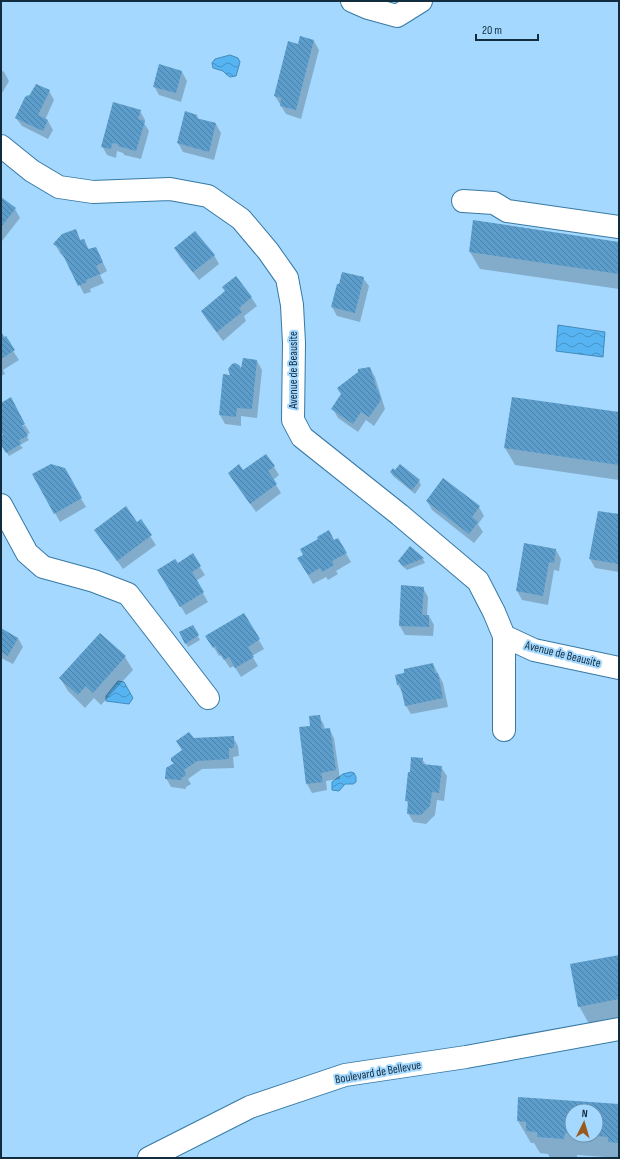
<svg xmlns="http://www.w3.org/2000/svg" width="620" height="1159" font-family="'Sofia Sans Condensed',sans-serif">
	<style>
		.water { fill: url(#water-waves); stroke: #428bbc }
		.shadow { fill: #0003; fill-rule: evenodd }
		.building { fill: url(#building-back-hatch) }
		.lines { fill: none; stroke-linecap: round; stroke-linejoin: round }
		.minor-casing { stroke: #3779a4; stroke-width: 24 }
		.minor { stroke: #fff; stroke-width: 22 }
		.labels { text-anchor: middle; stroke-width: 4; stroke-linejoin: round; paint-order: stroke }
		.street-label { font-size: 12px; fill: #112c3f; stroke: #a4d8fe }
	</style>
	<defs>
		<pattern id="water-waves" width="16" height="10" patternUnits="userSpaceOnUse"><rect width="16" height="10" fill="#57b4f2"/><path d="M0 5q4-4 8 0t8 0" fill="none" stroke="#4793c5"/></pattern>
		<pattern id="building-back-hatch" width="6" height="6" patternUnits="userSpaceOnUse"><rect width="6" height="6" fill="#5c9dcb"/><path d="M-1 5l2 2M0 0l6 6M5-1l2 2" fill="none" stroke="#4b80a6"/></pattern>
	</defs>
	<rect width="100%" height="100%" fill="#a4d8fe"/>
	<g class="water">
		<path d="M230 55 238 58 240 62 236 76 230 77 226 74 223 71 213 68 212 63 215 59Z"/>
		<path d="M558 325 605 332 603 357 556 351Z"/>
		<path d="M118 681 124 682 133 698 129 704 106 701V696Z"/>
		<path d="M351 772 354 773 356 777V782L353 784H345L339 791 332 790V782L343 774Z"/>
	</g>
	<g class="shadow">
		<path d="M300 37 314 41 319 50 301 119 286 114 275 96 289 42 298 45Z"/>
		<path d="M1 70 4 72 9 81 1 95Z"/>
		<path d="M182 72 187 81 181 102 159 95 154 86Z"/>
		<path d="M49 91 54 100 45 120 48 121 53 130 48 139 22 126 16 118Z"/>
		<path d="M140 111 145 120 144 123 149 131 141 159 124 155 123 153 117 151 116 158 107 155 102 146Z"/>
		<path d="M197 115 199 120 216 124 221 133 214 160 183 152 178 143Z"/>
		<path d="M1 198 15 209 20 218 2 241Z"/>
		<path d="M75 230 81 241 84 240 89 250 96 248 107 271 100 275 104 283 90 289 91 292 84 294 68 262 60 253 55 244Z"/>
		<path d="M619 243V289L480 269 470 252Z"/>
		<path d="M175 248 214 255 219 264 199 280 180 257Z"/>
		<path d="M363 278 369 286 360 322 337 316 332 307Z"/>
		<path d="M251 297 257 306 244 316 246 321 223 341 207 320 202 312Z"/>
		<path d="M1 332 19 360 3 370 5 374 1 376Z"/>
		<path d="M257 361 262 370 257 418 241 416V426L225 424 220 415 231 377Z"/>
		<path d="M370 368 375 377 385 409 374 426 366 420 358 432 338 418 333 409Z"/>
		<path d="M1 404 24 423 2 434V436L25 425 30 433 26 435 29 440 20 445 23 448 9 456 1 444Z"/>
		<path d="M619 413V480L515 465 505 448Z"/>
		<path d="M274 467 279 475 273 480 281 493 256 512 229 474Z"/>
		<path d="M64 469 86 507 60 522 33 474Z"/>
		<path d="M391 472H395L419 481 421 485 415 494 393 476Z"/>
		<path d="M443 479 479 507 484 516 478 524 483 532 474 543 432 510 427 501Z"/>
		<path d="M599 512 619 515V572L595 568 590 559Z"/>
		<path d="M140 521 156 545 123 569 95 530 137 523Z"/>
		<path d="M338 540 351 562 336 571 338 574 328 580 326 577 313 584 298 558Z"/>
		<path d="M525 545 556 550 561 559 559 571 554 570 548 605 522 600 517 591Z"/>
		<path d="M410 548 423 559 425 563 407 570 401 565 399 561Z"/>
		<path d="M192 555 205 575 196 581 208 602 186 615 158 570 177 564Z"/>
		<path d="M423 588 428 597 427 616H429L434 625 433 636 405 635 400 626Z"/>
		<path d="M244 614 264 649 252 656 258 666 241 677 234 666 230 668 221 655 219 656 207 636Z"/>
		<path d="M192 626 200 640 188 647 180 633Z"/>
		<path d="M1 630 18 638 23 647 13 664 1 658Z"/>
		<path d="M100 634 125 657 133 670 101 705 94 698 85 708 68 691 60 678Z"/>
		<path d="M433 664 443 683 448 707 411 714 406 706 403 694 398 685 396 676Z"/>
		<path d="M319 716 324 725 325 730 329 729 334 738 340 779 326 781 327 790 312 793 307 784 311 727Z"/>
		<path d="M233 737 238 746 239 756 233 757 234 768 202 769 188 779 191 784 186 787V789L171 787 166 778 174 764 172 761 194 739Z"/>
		<path d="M422 759 426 765 441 767 447 776 444 801 437 800 435 815 426 824 413 822 408 813 409 805 406 800Z"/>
		<path d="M619 956V1024L592 1029 579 1006Z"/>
		<path d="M519 1098 619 1105V1158L577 1155V1158H550L548 1154 540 1153 534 1143H531L518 1121ZM572 1111H596V1135H572Z"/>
	</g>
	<g class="building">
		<path d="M300 36 314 40 296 110 280 106 281 98 274 96 288 41 298 44Z"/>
		<path d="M159 64 182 71 176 93 153 87Z"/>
		<path d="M36 84 50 90 38 115 48 120 43 131 15 118 25 97 28 95 29 96Z"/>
		<path d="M113 102 141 110 138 119 145 121 136 151 118 146V144L112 143 111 149 101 147Z"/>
		<path d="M185 111 197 115 196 118 216 123 209 152 177 143Z"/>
		<path d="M1 197 16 208 1 227Z"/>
		<path d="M473 220 619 242V274L469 252Z"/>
		<path d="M76 229 80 240 84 239 88 249 96 247 103 262 96 266 100 274 86 280 87 282 78 286 62 253 61 254 60 249 53 244 62 234Z"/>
		<path d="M195 231 215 255 193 272 174 248Z"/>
		<path d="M342 272 364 277 355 313 331 307 337 284H339Z"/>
		<path d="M236 276 252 297 239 308 242 312 217 332 201 311 225 291 222 287Z"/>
		<path d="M1 331 4 337 6 336 15 350 1 359Z"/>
		<path d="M243 358 257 360 252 409 237 408 236 417 219 415 223 374 230 375 228 369 232 364 235 363 239 365 241 368Z"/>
		<path d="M370 367 377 390H378L381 400 369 417 361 412 353 424 331 409 341 394 337 388 358 372V369Z"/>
		<path d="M11 397 25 424 22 426 28 436 19 440 21 444 6 453 1 445V436L3 435 1 431V403Z"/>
		<path d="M512 397 619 412V465L504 448Z"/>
		<path d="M266 454 275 466 268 471 277 484 250 504 228 473 239 464 243 470Z"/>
		<path d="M51 464 65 468 82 498 54 514 32 474Z"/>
		<path d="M400 464 420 480 412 490 390 472 393 468 395 470Z"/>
		<path d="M443 478 480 506 472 517 478 522 469 534 426 501Z"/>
		<path d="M126 506 137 522 141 519 152 535 117 561 94 530Z"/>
		<path d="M598 511 619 514V564L589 559Z"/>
		<path d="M329 530 334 540 338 538 347 553 332 561 334 565 322 572 320 568 308 575 297 558 303 555 300 549 318 539 317 537Z"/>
		<path d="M524 543 556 549 554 563 549 562 543 596 516 591Z"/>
		<path d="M410 546 424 558 404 566 398 561Z"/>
		<path d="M193 553 201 566 192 572 204 592 180 607 157 570 175 559 178 563Z"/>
		<path d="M401 585 424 587 422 615H429V627L399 626Z"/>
		<path d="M244 613 260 639 248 647 254 657 235 668 229 657 224 660 215 646 213 648 205 636Z"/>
		<path d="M193 625 199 635 185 644 179 632Z"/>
		<path d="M1 628 18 638 8 656 1 652Z"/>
		<path d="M100 633 126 656 93 693 86 686 78 695 59 678Z"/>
		<path d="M433 663 435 673H438L443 698 405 706 400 684 397 685 395 675 404 673V669Z"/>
		<path d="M320 715 322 729 330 728 336 770 321 773 323 782 306 784 299 727 310 726 309 716Z"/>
		<path d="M189 732 194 738 234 736V748H229V759L197 761 184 770 186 775 181 778 182 780 165 779 166 768 174 763 171 761V758L182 750 176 741Z"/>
		<path d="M411 757 423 758 422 764 442 766 439 793 432 792 430 806 421 815 407 814 408 801H405L408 772H410Z"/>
		<path d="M619 955V999L578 1007 570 964Z"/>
		<path d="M518 1097 619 1104V1143L608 1142V1137L596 1136V1111H572V1134L565 1133 564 1139 537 1137V1132L526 1131V1122L517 1121Z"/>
	</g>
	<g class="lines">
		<defs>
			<g id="minor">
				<path d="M352 1 368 8 397 16 421 1"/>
				<path d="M1 146 32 171 59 187 93 192 170 189 208 196 241 219 268 251 287 278 292 305 294 343 293 420 302 437 400 515 478 581 494 612 504 636 534 650 619 668"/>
				<path d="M463 201 494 203 507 211 619 227"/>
				<path d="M1 505 27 553 43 567 94 581 128 594 208 698"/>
				<path d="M504 730V636"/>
				<path d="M149 1158 250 1107 345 1075 466 1057 619 1029"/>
			</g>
		</defs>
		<use href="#minor" class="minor-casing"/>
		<use href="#minor" class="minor"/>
	</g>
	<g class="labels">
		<g class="street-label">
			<text transform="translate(293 370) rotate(-90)" y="4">Avenue de Beausite</text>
			<text transform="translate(563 654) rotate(14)" y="4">Avenue de Beausite</text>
			<text transform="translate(378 1072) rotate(-10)" y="4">Boulevard de Bellevue</text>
		</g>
	</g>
	<rect width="620" height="1159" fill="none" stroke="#112c3f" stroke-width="4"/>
	<g transform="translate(584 1123) rotate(5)"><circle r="19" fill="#a4d8fe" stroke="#6993b2"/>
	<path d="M0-3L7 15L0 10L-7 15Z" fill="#985b1f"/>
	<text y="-6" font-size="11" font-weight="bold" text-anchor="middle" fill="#112c3f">N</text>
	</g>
	<path d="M476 34v6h62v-6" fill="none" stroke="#112c3f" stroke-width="2"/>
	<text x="482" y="34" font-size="12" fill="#112c3f" stroke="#a4d8fe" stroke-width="3" paint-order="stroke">20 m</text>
</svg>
